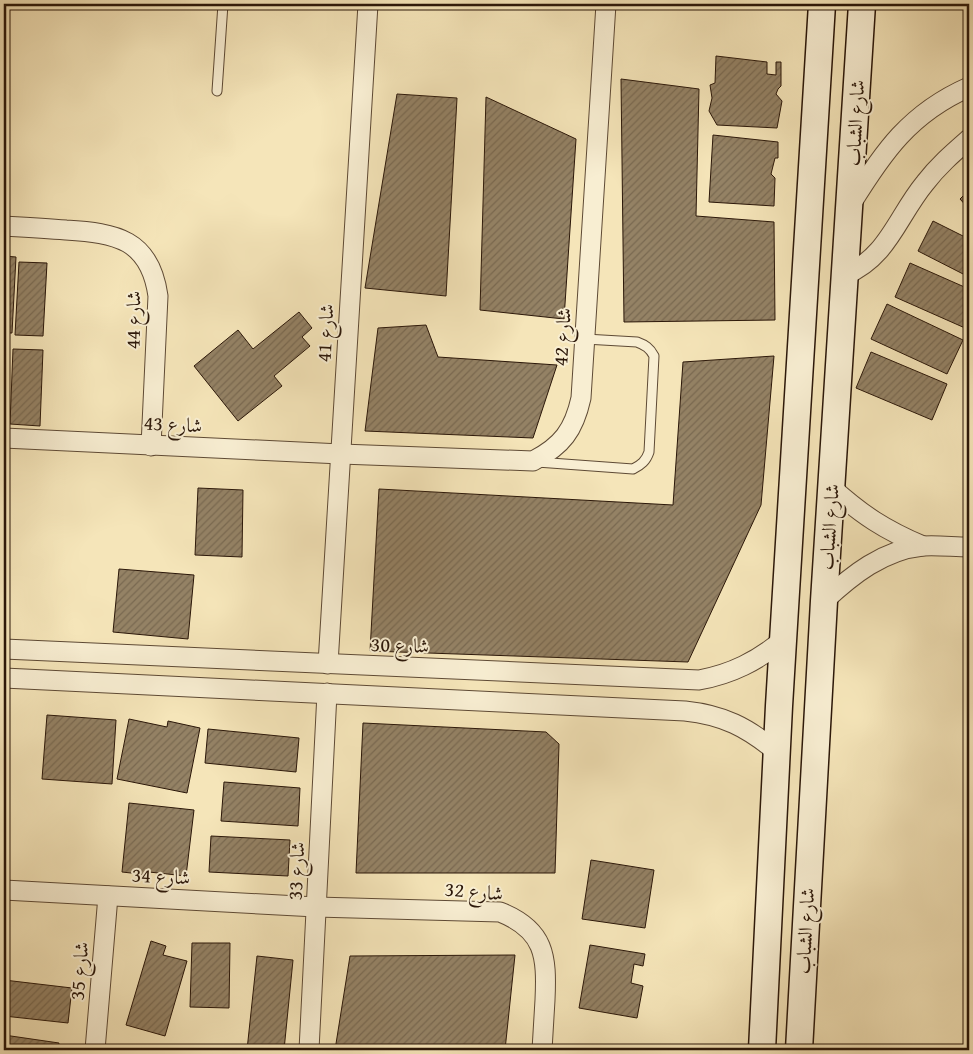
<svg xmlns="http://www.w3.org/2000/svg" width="973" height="1054" font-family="'Gentium Book Plus',Amiri,serif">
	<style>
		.building { fill: url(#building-hatch); stroke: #2b1709 }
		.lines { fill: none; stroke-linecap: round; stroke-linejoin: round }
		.lane-casing { stroke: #5e4a35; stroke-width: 11 }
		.street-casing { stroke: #5e4a35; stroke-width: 21 }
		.secondary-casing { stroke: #2b1709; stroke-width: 29 }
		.lane { stroke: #f8eed2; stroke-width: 9 }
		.street { stroke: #f8eed2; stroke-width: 19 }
		.secondary { stroke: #f8eed2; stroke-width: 26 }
		.labels { text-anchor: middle; stroke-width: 4; stroke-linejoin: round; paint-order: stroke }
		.street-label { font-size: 20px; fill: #2b1709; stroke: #f8eed2 }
	</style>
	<defs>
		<pattern id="building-hatch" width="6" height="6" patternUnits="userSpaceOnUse" patternTransform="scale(1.25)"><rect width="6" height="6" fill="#948265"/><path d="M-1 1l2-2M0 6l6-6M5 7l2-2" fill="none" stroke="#796951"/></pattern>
	</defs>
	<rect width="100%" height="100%" fill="#f5e5b9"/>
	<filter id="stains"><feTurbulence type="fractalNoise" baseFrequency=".004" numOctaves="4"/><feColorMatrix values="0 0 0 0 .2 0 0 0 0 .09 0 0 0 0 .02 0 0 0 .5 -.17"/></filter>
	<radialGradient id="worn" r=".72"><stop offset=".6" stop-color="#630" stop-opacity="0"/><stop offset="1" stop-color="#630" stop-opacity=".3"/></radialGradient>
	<g class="building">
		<path d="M716 56 767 62V74L776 75V62H781V86L778 89 776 94 782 101 777 128 717 125 709 111 712 98 710 85 715 83Z"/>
		<path d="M621 79 699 89 696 216 774 222 775 320 624 322Z"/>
		<path d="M397 94 457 98 446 296 365 288Z"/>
		<path d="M486 97 576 139 564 319 480 310Z"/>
		<path d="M713 135 778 142V158H775L771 174 775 178 774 206 709 202Z"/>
		<path d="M969 190V209L960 199Z"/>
		<path d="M933 221 969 239V277L918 251Z"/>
		<path d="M4 256 16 257 12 333H4Z"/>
		<path d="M19 262 47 263 43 336 15 335Z"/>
		<path d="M910 263 969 289V319L965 328 895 297Z"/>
		<path d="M887 304 963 340 947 374 871 339Z"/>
		<path d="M299 312 312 328 302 337 310 346 274 376 282 386 238 421 194 366 238 330 253 349Z"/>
		<path d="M426 325 438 357 557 365 533 438 365 431 378 328Z"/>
		<path d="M13 349 43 350 40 426 10 424Z"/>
		<path d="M871 352 947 384 932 420 856 388Z"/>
		<path d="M774 356 761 505 688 662 370 651 379 489 673 505 683 362Z"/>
		<path d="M969 388V404L964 403Z"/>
		<path d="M198 488 243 490 242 557 195 555Z"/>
		<path d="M119 569 194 575 188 639 113 632Z"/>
		<path d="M47 715 116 720 112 784 42 779Z"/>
		<path d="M129 719 167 727 168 721 200 728 187 793 117 779Z"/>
		<path d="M363 723 546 732 559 744 555 873H356Z"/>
		<path d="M208 729 299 738 296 772 205 763Z"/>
		<path d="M224 782 300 788 298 826 221 821Z"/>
		<path d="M129 803 194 810 186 876 149 872V875L122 872Z"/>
		<path d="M211 836 290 840 288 876 209 872Z"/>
		<path d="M591 860 654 870 645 928 582 919Z"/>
		<path d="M151 941 166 946 163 955 187 961 165 1036 126 1025Z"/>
		<path d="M192 943H230L229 1008 190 1007Z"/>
		<path d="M590 945 645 954 643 966 634 964 631 983 643 986 637 1018 579 1008Z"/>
		<path d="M515 955 505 1050H335L350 956Z"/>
		<path d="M257 956 293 960 284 1050H247Z"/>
		<path d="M4 980 72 988 68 1023 4 1016Z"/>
		<path d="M4 1035 59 1043 58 1050H4Z"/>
	</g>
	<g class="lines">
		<defs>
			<g id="lane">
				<path d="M217 91 223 4"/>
				<path d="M537 462 633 469C641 465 646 461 649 452L654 356C650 348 645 345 637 342L585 339"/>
			</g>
			<g id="street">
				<path d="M851 204C883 152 910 113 969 87"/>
				<path d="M4 226C24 227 45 228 66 230 116 233 150 239 158 296L151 446"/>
				<path d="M845 275C888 257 897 217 925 183 938 166 953 153 969 139"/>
				<path d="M4 438 341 454 533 461C562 446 574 430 581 398L606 4"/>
				<path d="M831 487C862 515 885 530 923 546"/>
				<path d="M824 601C852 575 883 550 923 546 938 545 954 547 969 547"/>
				<path d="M4 649 699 680C732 674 757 661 783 640"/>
				<path d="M328 664 368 4"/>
				<path d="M4 678 685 711C723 715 747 727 777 752"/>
				<path d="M4 890 316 907 500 912C545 930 547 956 545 1000 544 1017 543 1033 542 1050"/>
				<path d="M95 1050 108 896"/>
				<path d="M309 1050 327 693"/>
			</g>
			<g id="secondary">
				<path d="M762 1050 779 706 822 4"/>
				<path d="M799 1050 824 601 862 4"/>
			</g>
		</defs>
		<use href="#lane" class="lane-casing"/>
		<use href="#street" class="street-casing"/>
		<use href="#secondary" class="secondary-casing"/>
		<use href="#lane" class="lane"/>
		<use href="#street" class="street"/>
		<use href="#secondary" class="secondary"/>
	</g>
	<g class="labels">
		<g class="street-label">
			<text transform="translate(855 123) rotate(-87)" y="7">شارع الشباب</text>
			<text transform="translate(133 320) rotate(-89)" y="7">شارع 44</text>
			<text transform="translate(325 333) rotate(-87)" y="7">شارع 41</text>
			<text transform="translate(562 337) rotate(-86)" y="7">شارع 42</text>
			<text transform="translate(173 424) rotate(3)" y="7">شارع 43</text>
			<text transform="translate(829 527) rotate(-86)" y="7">شارع الشباب</text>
			<text transform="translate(400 645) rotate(2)" y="7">شارع 30</text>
			<text transform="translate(296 871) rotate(-87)" y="7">شارع 33</text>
			<text transform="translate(161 876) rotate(3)" y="7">شارع 34</text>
			<text transform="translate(474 891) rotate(5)" y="7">شارع 32</text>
			<text transform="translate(805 931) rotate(-87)" y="7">شارع الشباب</text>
			<text transform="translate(79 971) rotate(-85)" y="7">شارع 35</text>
		</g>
	</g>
	<rect width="973" height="1054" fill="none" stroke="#f5e5b9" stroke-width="20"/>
	<rect x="5" y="5" width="963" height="1044" fill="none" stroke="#2b1709" stroke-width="2.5"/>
	<rect x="10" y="10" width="953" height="1034" fill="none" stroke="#2b1709"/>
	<rect width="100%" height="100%" filter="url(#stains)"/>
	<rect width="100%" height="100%" fill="url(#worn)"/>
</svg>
